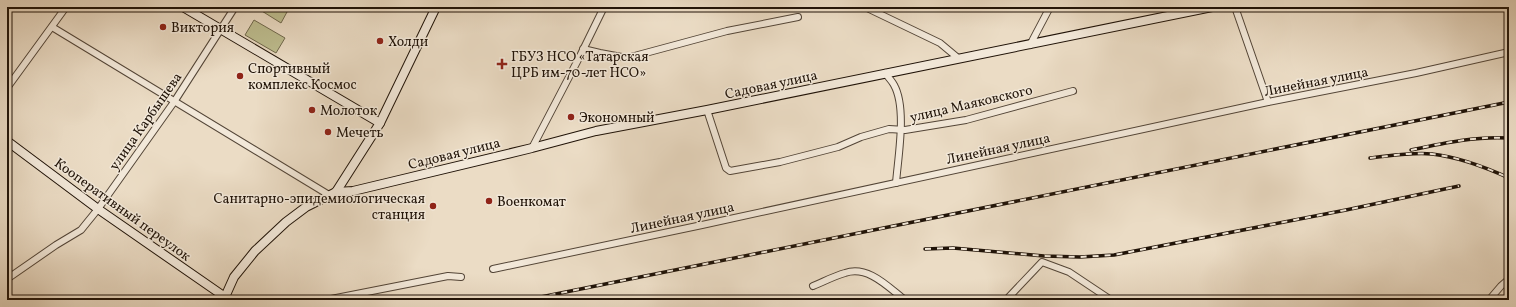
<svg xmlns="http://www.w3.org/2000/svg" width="1516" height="307" font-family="Vollkorn,serif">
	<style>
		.green { fill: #bebe90; stroke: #6f684c }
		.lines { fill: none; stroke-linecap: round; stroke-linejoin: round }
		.street-casing { stroke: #534537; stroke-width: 8 }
		.secondary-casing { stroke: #201308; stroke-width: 10 }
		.street { stroke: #f2e8d9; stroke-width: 6 }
		.secondary { stroke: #f2e8d9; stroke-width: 8 }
		.rail-casing { stroke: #201308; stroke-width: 3.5 }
		.rail { stroke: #f2e8d9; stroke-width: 2; stroke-dasharray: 6; stroke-linecap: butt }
		.poi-dot { fill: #8f2418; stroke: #f2e8d9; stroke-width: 1.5 }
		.labels { text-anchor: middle; stroke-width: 3; stroke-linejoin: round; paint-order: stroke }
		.poi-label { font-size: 14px; fill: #201308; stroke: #f2e8d9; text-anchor: start }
		.street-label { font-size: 14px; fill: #201308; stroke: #f2e8d9 }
	</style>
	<rect width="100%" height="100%" fill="#ebdcc5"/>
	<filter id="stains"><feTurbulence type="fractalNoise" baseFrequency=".005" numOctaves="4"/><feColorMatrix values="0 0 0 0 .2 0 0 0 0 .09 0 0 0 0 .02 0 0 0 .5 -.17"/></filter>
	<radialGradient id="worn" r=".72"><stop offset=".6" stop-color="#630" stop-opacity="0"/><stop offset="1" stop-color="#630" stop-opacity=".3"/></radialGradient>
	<g class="green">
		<path d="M258 7H278L287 12 281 23 257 8Z"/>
		<path d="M254 20 285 38 276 53 245 35Z"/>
	</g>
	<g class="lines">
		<defs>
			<g id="street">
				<path d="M865 7 940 43 958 58"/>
				<path d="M1235 7 1268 102"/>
				<path d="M52 27 329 195"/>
				<path d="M1030 45 1050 7"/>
				<path d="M583 49 600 53 627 58 727 31 798 17"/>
				<path d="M885 73C888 77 892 81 894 85 907 108 898 157 896 183"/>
				<path d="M7 88 66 7"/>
				<path d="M707 110 726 168 730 171 780 162 838 147 861 137 889 129 905 130 966 120 1073 91"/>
				<path d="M532 148 580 56 604 7"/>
				<path d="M493 269 702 225 1268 102 1416 73 1509 52"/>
				<path d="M7 279 56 245 81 230 98 209 174 102 235 7"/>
				<path d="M813 286C823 282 834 276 845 273 868 265 888 287 905 300"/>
				<path d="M326 300 448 276 461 277"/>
				<path d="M1006 300 1042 262 1069 272 1111 300"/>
				<path d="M1489 300 1501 286 1509 279"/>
			</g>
			<g id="secondary">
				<path d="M183 7 380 123"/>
				<path d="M7 141 98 209 225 297 227 300"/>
				<path d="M336 192 353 191 532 148 596 131 707 110 1212 7"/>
				<path d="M225 297 234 277 255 251 286 222 306 207 336 192 380 123 436 7"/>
			</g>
		</defs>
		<use href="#street" class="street-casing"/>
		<use href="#secondary" class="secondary-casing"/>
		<use href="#street" class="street"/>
		<use href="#secondary" class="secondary"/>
		<defs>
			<g id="rail">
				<path d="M1411 150C1444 143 1476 136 1509 138"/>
				<path d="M1370 158C1390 156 1411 152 1432 154 1458 157 1485 167 1509 178"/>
				<path d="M925 249 953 248 1044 256 1080 257 1114 255 1346 210 1459 186"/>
				<path d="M526 300 1509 102"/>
			</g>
		</defs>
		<use href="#rail" class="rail-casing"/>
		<use href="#rail" class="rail"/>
	</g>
	<g class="poi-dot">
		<circle cx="163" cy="27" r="4"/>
		<circle cx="380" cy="41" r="4"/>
		<path d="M500 58h4v4h4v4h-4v4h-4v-4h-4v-4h4z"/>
		<circle cx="240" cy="76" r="4"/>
		<circle cx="312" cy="110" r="4"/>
		<circle cx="571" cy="117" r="4"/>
		<circle cx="328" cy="132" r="4"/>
		<circle cx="489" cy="201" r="4"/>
		<circle cx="433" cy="206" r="4"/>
	</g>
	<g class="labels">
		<g class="poi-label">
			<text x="171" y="32">Виктория</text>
			<text x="388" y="46">Холди</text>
			<text x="511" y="61">ГБУЗ НСО «Татарская<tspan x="511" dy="16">ЦРБ им-70-лет НСО»</tspan></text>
			<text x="248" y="73">Спортивный<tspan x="248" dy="16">комплекс Космос</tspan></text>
			<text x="320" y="115">Молоток</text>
			<text x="579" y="122">Экономный</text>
			<text x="336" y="137">Мечеть</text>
			<text x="425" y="203" text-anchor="end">Санитарно-эпидемиологическая<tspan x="425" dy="16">станция</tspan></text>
			<text x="497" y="206">Военкомат</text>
		</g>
		<g class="street-label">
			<text transform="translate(1316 81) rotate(-11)" y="5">Линейная улица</text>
			<text transform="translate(771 84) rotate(-12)" y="5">Садовая улица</text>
			<text transform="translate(971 103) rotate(-13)" y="5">улица Маяковского</text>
			<text transform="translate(145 121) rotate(-55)" y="5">улица Карбышева</text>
			<text transform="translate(998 148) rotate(-12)" y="5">Линейная улица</text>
			<text transform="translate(454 153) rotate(-14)" y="5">Садовая улица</text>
			<text transform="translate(123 209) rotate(36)" y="5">Кооперативный переулок</text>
			<text transform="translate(682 217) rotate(-12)" y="5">Линейная улица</text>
		</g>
	</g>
	<rect width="1516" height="307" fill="none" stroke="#ebdcc5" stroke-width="24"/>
	<rect x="8" y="8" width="1500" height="291" fill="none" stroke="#201308" stroke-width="2"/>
	<rect x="12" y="12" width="1492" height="283" fill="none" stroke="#201308"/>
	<rect width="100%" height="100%" filter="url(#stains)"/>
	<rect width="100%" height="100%" fill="url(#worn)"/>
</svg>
